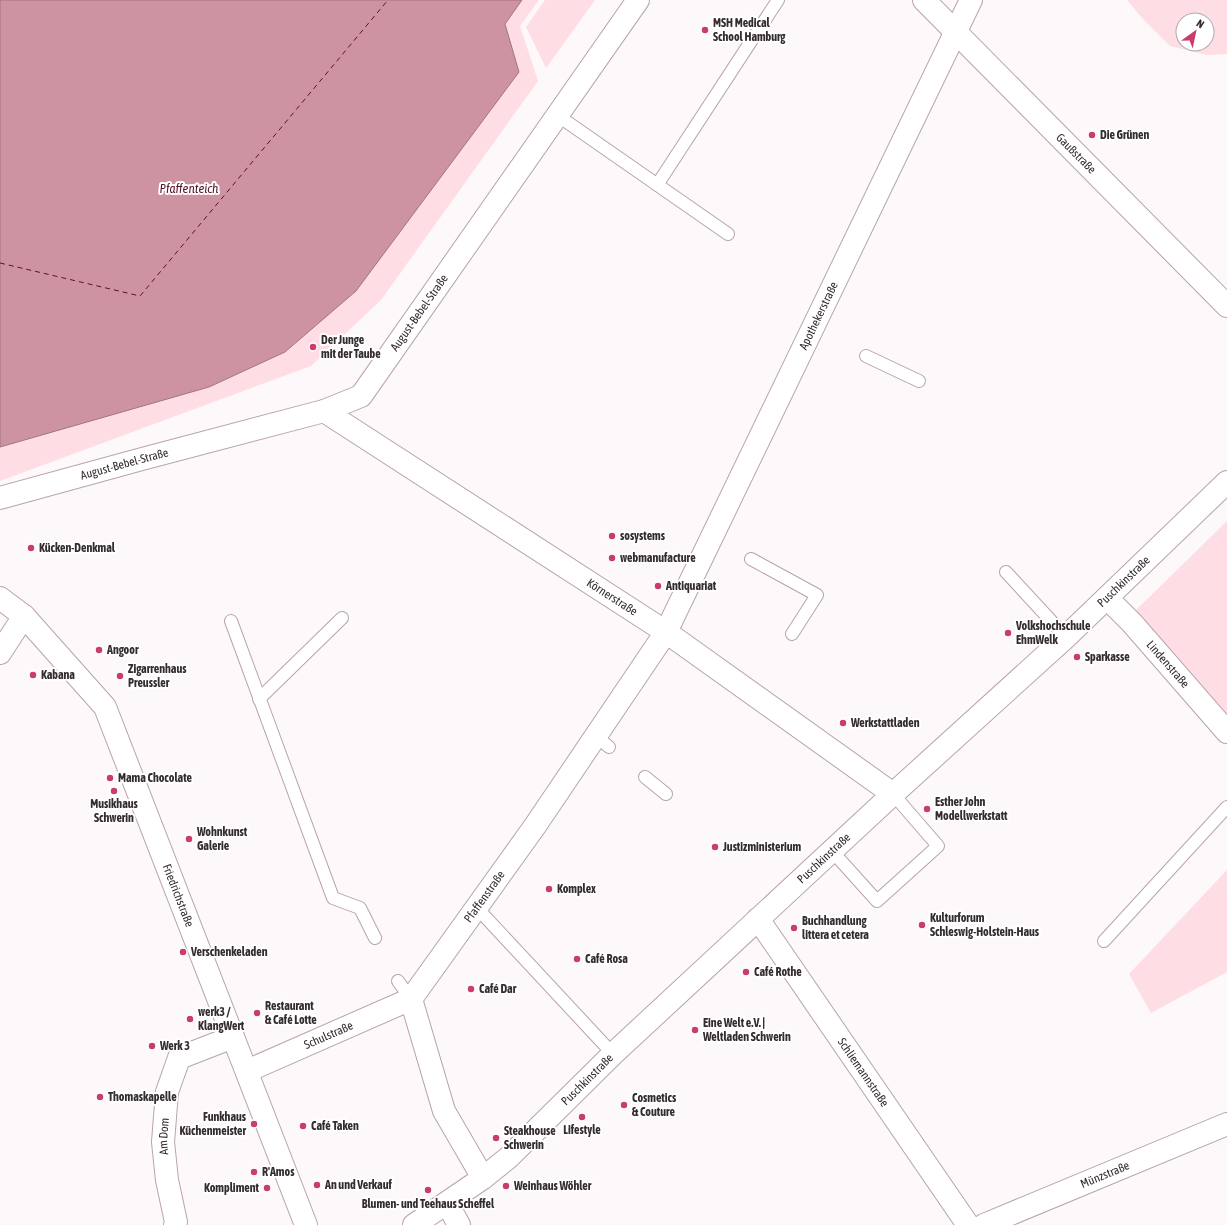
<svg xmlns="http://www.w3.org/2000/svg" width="1227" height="1225" font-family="'Asap Condensed',sans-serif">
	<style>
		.green { fill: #ffdde4; fill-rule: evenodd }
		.water { fill: #ce93a1; stroke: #a0747e }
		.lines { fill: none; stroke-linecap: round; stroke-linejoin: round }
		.ferry { stroke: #57122a; stroke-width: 1; stroke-dasharray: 5 4; stroke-linecap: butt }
		.lane-casing { stroke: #b9a4a8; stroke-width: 14 }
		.street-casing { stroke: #b9a4a8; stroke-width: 24 }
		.lane { stroke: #fff; stroke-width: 12 }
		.street { stroke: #fff; stroke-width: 22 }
		.poi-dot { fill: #c93d6c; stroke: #fff; stroke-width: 1.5 }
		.labels { text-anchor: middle; stroke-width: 4; stroke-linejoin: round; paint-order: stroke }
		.poi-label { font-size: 12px; font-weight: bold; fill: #342c2d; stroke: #fff; text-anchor: start }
		.street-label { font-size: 12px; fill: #342c2d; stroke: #fff }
		.water-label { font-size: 13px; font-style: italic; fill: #57122a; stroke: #fff }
	</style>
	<rect width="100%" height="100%" fill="#fdf8f9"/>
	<g class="green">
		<path d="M522 0H539L520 26 538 81 381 300 311 366 0 481V447L209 387 285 352 356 291 519 72 505 23Z"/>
		<path d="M545 0H595L546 68 526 27Z"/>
		<path d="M1127 0H1227V54L1207 55 1170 46 1142 18ZM1183 20H1207V44H1183Z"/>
		<path d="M1227 521V732L1127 619Z"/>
		<path d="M1227 870V972L1151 1013 1129 974Z"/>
	</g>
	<path class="water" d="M0 0H522L505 24 519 72 356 291 285 352 209 387 0 447Z"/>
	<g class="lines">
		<path class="ferry" d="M0 263 140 296 388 0"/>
		<defs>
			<g id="lane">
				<path d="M557 115 728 234"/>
				<path d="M657 185 778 0"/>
				<path d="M866 356 919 381"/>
				<path d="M751 559 817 595 792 634"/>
				<path d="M1006 572 1066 637"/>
				<path d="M231 621 333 898 360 908 375 938"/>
				<path d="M259 699 342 618"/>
				<path d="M596 736 609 747"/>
				<path d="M645 777 666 794"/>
				<path d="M832 851 877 901 938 846 893 794"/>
				<path d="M477 908 613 1054"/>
				<path d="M1104 941 1227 807"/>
				<path d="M398 981 411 999"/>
			</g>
			<g id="street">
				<path id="s1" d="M924 0 1227 306"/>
				<path id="s2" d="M324 411 666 632 893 794"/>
				<path id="s3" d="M0 498 142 459 324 411 361 396 638 0"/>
				<path id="s4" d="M0 598 24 616 105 707 306 1225"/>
				<path id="s5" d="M1107 598 1132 623 1227 732"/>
				<path d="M0 653 24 616"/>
				<path id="s6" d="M758 919 968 1225"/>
				<path id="s7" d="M411 999 535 826 666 632 971 0"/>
				<path d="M411 999 444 1111 483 1178"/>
				<path id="s8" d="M247 1071 411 999"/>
				<path d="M447 1203 459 1225"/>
				<path id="s9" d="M175 1225 176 1222 167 1180 163 1142 167 1092 179 1058 233 1037"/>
				<path id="s10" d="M414 1225 483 1178 508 1158 613 1054 893 794 1066 637 1227 482"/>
				<path id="s11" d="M984 1225 1227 1124"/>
			</g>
		</defs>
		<use href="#lane" class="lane-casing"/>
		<use href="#street" class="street-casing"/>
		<use href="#lane" class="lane"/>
		<use href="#street" class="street"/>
	</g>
	<g class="poi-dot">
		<circle cx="705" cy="30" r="4"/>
		<circle cx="1092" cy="135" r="4"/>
		<circle cx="313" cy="347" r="4"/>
		<circle cx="612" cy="536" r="4"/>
		<circle cx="31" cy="548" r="4"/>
		<circle cx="612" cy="558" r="4"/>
		<circle cx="658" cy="586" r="4"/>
		<circle cx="1008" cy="633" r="4"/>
		<circle cx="99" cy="650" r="4"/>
		<circle cx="1077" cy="657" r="4"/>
		<circle cx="33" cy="675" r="4"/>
		<circle cx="120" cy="676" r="4"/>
		<circle cx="843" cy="723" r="4"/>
		<circle cx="110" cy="778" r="4"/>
		<circle cx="114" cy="791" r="4"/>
		<circle cx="927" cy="809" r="4"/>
		<circle cx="189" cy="839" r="4"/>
		<circle cx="715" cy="847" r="4"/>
		<circle cx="549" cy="889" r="4"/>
		<circle cx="922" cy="925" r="4"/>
		<circle cx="794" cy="928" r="4"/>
		<circle cx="183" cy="952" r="4"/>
		<circle cx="577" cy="959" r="4"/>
		<circle cx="746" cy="972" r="4"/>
		<circle cx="471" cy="989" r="4"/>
		<circle cx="257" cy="1013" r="4"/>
		<circle cx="190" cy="1019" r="4"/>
		<circle cx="695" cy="1030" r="4"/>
		<circle cx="152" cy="1046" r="4"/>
		<circle cx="100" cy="1097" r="4"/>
		<circle cx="624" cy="1105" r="4"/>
		<circle cx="582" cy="1117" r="4"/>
		<circle cx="254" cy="1124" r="4"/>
		<circle cx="303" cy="1126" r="4"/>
		<circle cx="496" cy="1138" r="4"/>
		<circle cx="254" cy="1172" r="4"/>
		<circle cx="317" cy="1185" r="4"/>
		<circle cx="506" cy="1186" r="4"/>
		<circle cx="267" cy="1188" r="4"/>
		<circle cx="428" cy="1190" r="4"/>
	</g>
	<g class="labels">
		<g class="poi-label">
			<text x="713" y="27">MSH Medical<tspan x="713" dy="14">School Hamburg</tspan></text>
			<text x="1100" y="139">Die Grünen</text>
			<text x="321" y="344">Der Junge<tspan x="321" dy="14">mit der Taube</tspan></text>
			<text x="620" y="540">sosystems</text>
			<text x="39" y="552">Kücken-Denkmal</text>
			<text x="620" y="562">webmanufacture</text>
			<text x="666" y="590">Antiquariat</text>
			<text x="1016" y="630">Volkshochschule<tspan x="1016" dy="14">EhmWelk</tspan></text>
			<text x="107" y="654">Angoor</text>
			<text x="1085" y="661">Sparkasse</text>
			<text x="128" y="673">Zigarrenhaus<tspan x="128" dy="14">Preussler</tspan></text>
			<text x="41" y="679">Kabana</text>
			<text x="851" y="727">Werkstattladen</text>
			<text x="118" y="782">Mama Chocolate</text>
			<text x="935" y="806">Esther John<tspan x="935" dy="14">Modellwerkstatt</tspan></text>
			<text x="114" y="808" text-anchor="middle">Musikhaus<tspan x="114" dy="14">Schwerin</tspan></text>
			<text x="197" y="836">Wohnkunst<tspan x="197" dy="14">Galerie</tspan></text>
			<text x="723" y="851">Justizministerium</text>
			<text x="557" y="893">Komplex</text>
			<text x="930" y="922">Kulturforum<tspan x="930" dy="14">Schleswig-Holstein-Haus</tspan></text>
			<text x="802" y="925">Buchhandlung<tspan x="802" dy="14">littera et cetera</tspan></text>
			<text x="191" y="956">Verschenkeladen</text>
			<text x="585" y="963">Café Rosa</text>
			<text x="754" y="976">Café Rothe</text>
			<text x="479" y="993">Café Dar</text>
			<text x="265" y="1010">Restaurant<tspan x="265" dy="14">&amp; Café Lotte</tspan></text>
			<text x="198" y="1016">werk3 /<tspan x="198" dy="14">KlangWert</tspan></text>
			<text x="703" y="1027">Eine Welt e.V. |<tspan x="703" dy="14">Weltladen Schwerin</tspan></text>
			<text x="160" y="1050">Werk 3</text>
			<text x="108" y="1101">Thomaskapelle</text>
			<text x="632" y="1102">Cosmetics<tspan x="632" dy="14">&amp; Couture</tspan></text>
			<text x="246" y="1121" text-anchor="end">Funkhaus<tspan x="246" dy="14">Küchenmeister</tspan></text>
			<text x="311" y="1130">Café Taken</text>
			<text x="582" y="1134" text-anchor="middle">Lifestyle</text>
			<text x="504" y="1135">Steakhouse<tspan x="504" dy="14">Schwerin</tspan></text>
			<text x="262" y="1176">R'Amos</text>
			<text x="325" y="1189">An und Verkauf</text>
			<text x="514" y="1190">Weinhaus Wöhler</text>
			<text x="259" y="1192" text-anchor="end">Kompliment</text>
			<text x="428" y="1208" text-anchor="middle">Blumen- und Teehaus Scheffel</text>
		</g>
		<g class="street-label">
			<text dy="4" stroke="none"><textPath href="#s1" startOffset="216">Gaußstraße</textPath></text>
			<text dy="4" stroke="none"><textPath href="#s3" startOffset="477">August-Bebel-Straße</textPath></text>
			<text dy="4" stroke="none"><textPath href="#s7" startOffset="798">Apothekerstraße</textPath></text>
			<text dy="4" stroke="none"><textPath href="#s3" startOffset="129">August-Bebel-Straße</textPath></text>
			<text dy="4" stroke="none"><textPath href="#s10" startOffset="959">Puschkinstraße</textPath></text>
			<text dy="4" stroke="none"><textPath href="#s2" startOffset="343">Körnerstraße</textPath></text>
			<text dy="4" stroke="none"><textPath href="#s5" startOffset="90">Lindenstraße</textPath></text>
			<text dy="4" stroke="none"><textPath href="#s10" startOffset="551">Puschkinstraße</textPath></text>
			<text dy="4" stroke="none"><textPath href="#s4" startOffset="354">Friedrichstraße</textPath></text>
			<text dy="4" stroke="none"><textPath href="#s7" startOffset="126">Pfaffenstraße</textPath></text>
			<text dy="4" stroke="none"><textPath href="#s8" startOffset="89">Schulstraße</textPath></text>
			<text dy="4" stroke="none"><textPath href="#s6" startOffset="186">Schliemannstraße</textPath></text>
			<text dy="4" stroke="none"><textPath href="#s10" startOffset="227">Puschkinstraße</textPath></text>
			<text dy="4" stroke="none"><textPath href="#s9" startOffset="90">Am Dom</textPath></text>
			<text dy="4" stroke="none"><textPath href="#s11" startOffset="131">Münzstraße</textPath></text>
		</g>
		<g class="water-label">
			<text x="189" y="193">Pfaffenteich</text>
		</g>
	</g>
	<g transform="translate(1195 32) rotate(33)"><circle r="19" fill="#ffffff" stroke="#aeabab"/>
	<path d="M0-3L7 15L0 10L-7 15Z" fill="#c93d6c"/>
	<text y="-6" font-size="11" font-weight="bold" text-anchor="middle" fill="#342c2d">N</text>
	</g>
</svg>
